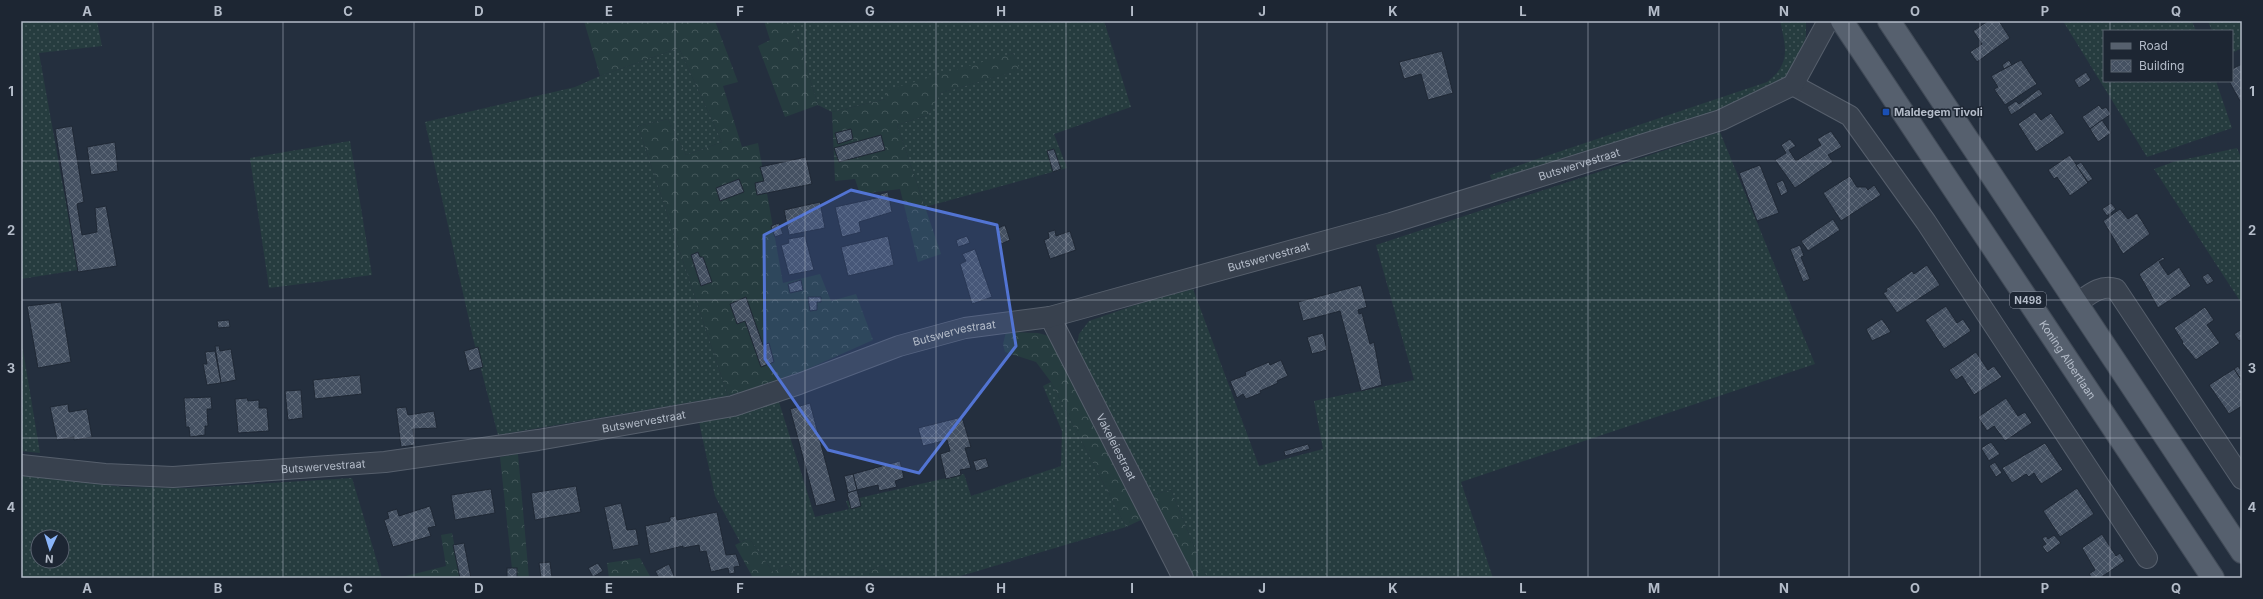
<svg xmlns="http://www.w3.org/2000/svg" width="2263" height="599" font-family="Inter,sans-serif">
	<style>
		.grass { fill: url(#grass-dots); fill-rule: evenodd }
		.forest { fill: url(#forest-crowns) }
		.building { fill: url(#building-cross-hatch); stroke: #1f2835 }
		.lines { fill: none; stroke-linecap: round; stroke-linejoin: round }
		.minor-casing { stroke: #565f6c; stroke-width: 22 }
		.major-casing { stroke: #414a57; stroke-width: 24 }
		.minor { stroke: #38414e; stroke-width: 20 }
		.major { stroke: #56606e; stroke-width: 22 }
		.marked { fill: #5274d3; fill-opacity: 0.2; stroke: #5274d3; stroke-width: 3; stroke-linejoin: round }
		.grid { fill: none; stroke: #b4bcc9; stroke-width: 1; stroke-opacity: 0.55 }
		.transit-dot { fill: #1a4fb4; stroke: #1d2633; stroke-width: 1.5 }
		.labels { text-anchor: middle; stroke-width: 3; stroke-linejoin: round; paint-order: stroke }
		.shield { fill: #1d2633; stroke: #878f9c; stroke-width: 1 }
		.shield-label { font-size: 10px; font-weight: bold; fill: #b4bcc9 }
		.poi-label { font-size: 11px; font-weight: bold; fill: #b4bcc9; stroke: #1d2633; text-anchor: start }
		.street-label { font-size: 11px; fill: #b4bcc9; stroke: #1d2633 }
		.neatline { fill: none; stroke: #b4bcc9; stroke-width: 1.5 }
		.grid-label { font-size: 13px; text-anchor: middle; font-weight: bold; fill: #b4bcc9 }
	</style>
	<defs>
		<pattern id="grass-dots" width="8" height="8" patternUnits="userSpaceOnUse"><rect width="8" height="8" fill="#263c3f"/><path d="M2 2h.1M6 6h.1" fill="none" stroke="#435659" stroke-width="1.8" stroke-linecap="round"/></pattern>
		<pattern id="forest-crowns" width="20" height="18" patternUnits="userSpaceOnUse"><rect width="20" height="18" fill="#263c3f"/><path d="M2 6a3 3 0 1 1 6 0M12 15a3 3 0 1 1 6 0" fill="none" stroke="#435659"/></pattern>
		<pattern id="building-cross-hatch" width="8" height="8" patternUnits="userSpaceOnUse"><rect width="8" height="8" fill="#455162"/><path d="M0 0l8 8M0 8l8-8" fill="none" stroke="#5d6877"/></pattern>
	</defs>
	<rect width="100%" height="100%" fill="#242f3e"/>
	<g class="grass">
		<path d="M21 21H97L102 46 39 53 78 270 21 279Z"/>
		<path d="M792 21H1104L1131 107 1054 134 1067 168 925 207 897 125 928 115 941 93 1019 70 1013 53 886 99 832 112 818 105Z"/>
		<path d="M1780 21H1806V36L1801 54 1782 81 1719 112 1493 183 1490 175 1767 82C1791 64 1786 47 1780 21Z"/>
		<path d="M2063 21H2192L2196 31H2104V81H2216L2232 128 2147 157Z"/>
		<path d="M2208 21H2242V48L2232 53V31H2212Z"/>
		<path d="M679 48 722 142 686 155 668 119 638 126 728 396 498 435 473 338 425 122 575 87 600 76Z"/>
		<path d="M1720 132 1815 364 1461 482 1493 578H1207L1171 490 1152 495 1082 361 1077 344 1079 334 1089 321 1141 303 1193 289 1259 466 1323 449 1314 401 1414 380 1376 245Z"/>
		<path d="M350 141 372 275 269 288 250 158Z"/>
		<path d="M2237 148 2242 160V304L2154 169 2173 162Z"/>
		<path d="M21 338 40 453 21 451Z"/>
		<path d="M1051 382 1126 527 954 578H891L883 565 863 573 865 578H799L788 564 773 572 749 538 740 542 715 496 699 422 779 402 815 517 849 509 846 501 964 474 971 496 1061 466 1062 431 1043 386Z"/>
		<path d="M21 475 123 487 190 488 352 478 382 578H21ZM38 537H62V561H38Z"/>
	</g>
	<g class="forest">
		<path d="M584 21H715L738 82 723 86 742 147 758 143 783 283 820 274 831 301 856 294 873 340 801 372 728 396 638 126 668 119 686 155 722 142 679 48 600 76Z"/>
		<path d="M764 21H792L818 105 785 117 758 46 770 40Z"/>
		<path d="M1013 53 1020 70 941 93 928 115 897 125 941 254 918 262 900 189 860 194 855 179 835 181 832 112 886 99 887 90Z"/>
		<path d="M1006 332 1038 333 1049 336 1119 432 1152 495 1171 490 1207 578H1188L1158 512 1126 527 1051 382 1036 362 1005 352 1003 344Z"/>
		<path d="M518 454 529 578H513L500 457Z"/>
		<path d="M452 533 461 578H398L446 566 441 535Z"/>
		<path d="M749 538 773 572 788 564 799 578H753L735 545Z"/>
		<path d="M640 558 651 578H609L607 563Z"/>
		<path d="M883 565 891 578H865L863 573Z"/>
	</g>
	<g class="building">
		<path d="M1988 21H1999L2010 38 1977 62 1970 52 1982 44 1973 31Z"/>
		<path d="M1442 51 1453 93 1428 100 1421 74 1404 79 1399 62Z"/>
		<path d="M2009 60 2012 65 2004 69 2002 65Z"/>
		<path d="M2021 60 2037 84 2005 105 1994 89 1998 87 1991 76Z"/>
		<path d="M2242 64V101H2240L2229 81H2232V69Z"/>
		<path d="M2086 72 2091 80 2079 88 2074 80Z"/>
		<path d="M2039 89 2043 94 2011 115 2007 107 2016 101 2019 104Z"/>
		<path d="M2099 105 2102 109 2106 107 2111 114 2090 129 2082 117Z"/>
		<path d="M2035 112 2041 120 2051 113 2065 133 2036 152 2018 124Z"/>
		<path d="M2102 120 2111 133 2098 142 2090 129Z"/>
		<path d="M72 126 84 202 77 204 82 235 97 232 95 208 106 206 117 266 78 272 55 129Z"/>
		<path d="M851 129 853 139 838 144 835 133Z"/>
		<path d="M1831 131 1842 147 1828 155 1833 162 1795 188 1775 160 1786 153 1781 145 1790 139 1796 146 1789 150 1796 161 1821 145 1817 139Z"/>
		<path d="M881 135 885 150 839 162 834 148Z"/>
		<path d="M115 142 118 171 91 175 87 147Z"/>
		<path d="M1054 149 1061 169 1053 172 1047 151Z"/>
		<path d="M2070 155 2088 183 2070 196 2057 177 2054 179 2048 170Z"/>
		<path d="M806 157 812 184 757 195 755 183 764 181 760 167Z"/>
		<path d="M2081 162 2093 179 2088 182 2076 165Z"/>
		<path d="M1760 165 1779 213 1757 221 1739 173Z"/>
		<path d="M1850 176 1857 187H1866L1868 190 1874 185 1881 195 1841 221 1823 193Z"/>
		<path d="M739 179 744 192 720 201 716 188Z"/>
		<path d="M1783 180 1788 192 1781 196 1776 183Z"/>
		<path d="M888 192 892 212 859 222 861 232 842 237 835 207 881 197 880 194Z"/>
		<path d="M820 202 825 228 789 235 784 210Z"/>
		<path d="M2111 203 2116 209 2107 216 2102 209Z"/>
		<path d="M2120 209 2128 219 2137 213 2150 234 2123 254 2103 221Z"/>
		<path d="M1833 219 1840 230 1808 251 1801 241Z"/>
		<path d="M779 223 783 234 775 237 771 226Z"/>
		<path d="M1005 225 1010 240 1001 244 996 229Z"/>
		<path d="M1055 230 1056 236 1070 231 1076 250 1050 259 1044 240 1049 238 1048 232Z"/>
		<path d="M805 236 814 270 789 275 781 245 789 243 788 239Z"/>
		<path d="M888 236 894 265 848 276 841 247Z"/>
		<path d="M967 236 970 243 958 247 956 240Z"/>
		<path d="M1800 245 1804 256 1801 257 1810 279 1803 282 1790 249Z"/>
		<path d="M975 249 992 297 972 304 960 264 966 261 962 254Z"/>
		<path d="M698 252 700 257H703L712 282 701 286 691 255Z"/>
		<path d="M2163 257 2165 259 2159 262 2168 275 2179 267 2191 286 2158 308 2139 274Z"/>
		<path d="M1927 265 1940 285 1897 313 1883 293 1887 291 1886 289 1912 271 1914 274Z"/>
		<path d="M2208 273 2214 281 2207 285 2202 277Z"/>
		<path d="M801 280 803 290 790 293 788 284Z"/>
		<path d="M1361 285 1367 307 1358 310 1359 314 1362 313 1370 344 1374 342 1382 385 1361 391 1340 311 1303 321 1298 302Z"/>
		<path d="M746 297 763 345 769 343 774 362 761 367 745 321 737 324 730 304Z"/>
		<path d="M808 297H821V302H817V310L810 311Z"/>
		<path d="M61 302 71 362 38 368 27 306Z"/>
		<path d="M1946 306 1957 323 1963 319 1971 331 1944 349 1925 320Z"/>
		<path d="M2205 307 2214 320 2207 325 2220 343 2196 360 2182 343 2183 342 2174 328Z"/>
		<path d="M1882 319 1891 332 1872 341 1866 329Z"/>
		<path d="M229 320 230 327 218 328 217 321Z"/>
		<path d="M2242 329V339L2239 341 2234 334Z"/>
		<path d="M1323 333 1327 350 1312 354 1307 337Z"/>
		<path d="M215 346H219L220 351 231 349 236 380 221 383Z"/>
		<path d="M478 347 483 367 469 371 464 351Z"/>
		<path d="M215 351 221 383 207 385 203 364H207L205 352Z"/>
		<path d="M1976 352 1988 370 1994 366 2002 377 1974 395 1962 376 1956 380 1949 370Z"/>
		<path d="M1281 360 1288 376 1277 381 1278 383 1260 391 1261 393 1246 399 1243 394 1237 398 1230 381 1246 375 1245 372 1269 362 1270 365Z"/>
		<path d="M2238 366 2242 372 2241 379 2234 369Z"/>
		<path d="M2234 369 2242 381V406L2229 414 2209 385Z"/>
		<path d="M360 375 362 394 315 399 313 380Z"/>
		<path d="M301 390 303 418 288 420 285 391Z"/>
		<path d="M211 397 212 409H207L208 426H205V435L190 437 189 427H186L184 398Z"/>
		<path d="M247 398 248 401 259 400V408H267L269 431 238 433 235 399Z"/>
		<path d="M2006 398 2018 416 2025 412 2032 423 2005 441 1994 426 1987 431 1978 417Z"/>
		<path d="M810 403 836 501 816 506 790 409Z"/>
		<path d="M68 404 69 412 87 409 92 437 74 440V437L57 440 50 407Z"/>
		<path d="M406 407 408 415 434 411 437 428 413 429 415 445 401 447 396 408Z"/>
		<path d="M962 417 971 447 965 448 971 468 960 470 961 475 946 479 940 454 950 451 947 440 923 446 918 428Z"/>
		<path d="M1991 442 2000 454 1989 461 1981 448Z"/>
		<path d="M2045 443 2063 470 2041 484 2034 473 2029 477 2026 474 2012 483 2002 468Z"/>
		<path d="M1308 444 1310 449 1285 456 1284 451Z"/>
		<path d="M986 458 989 467 976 471 973 461Z"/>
		<path d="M900 461 904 478 895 481 897 487 879 491 878 485 857 490 853 474Z"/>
		<path d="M1995 462 2002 473 1996 477 1989 466Z"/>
		<path d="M853 474 857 490 848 493 844 476Z"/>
		<path d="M576 486 581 512 535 520 531 493Z"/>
		<path d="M2077 488 2094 514 2060 537 2043 511Z"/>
		<path d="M491 489 495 513 455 520 451 495Z"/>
		<path d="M857 490 861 506 851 509 847 493Z"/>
		<path d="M621 503 627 530 636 529 639 545 613 550 604 507Z"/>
		<path d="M430 506 436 526 428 528 431 536 393 547 384 520 389 518 387 512 397 509 399 516Z"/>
		<path d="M717 512 726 555 736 554 740 566 734 567 735 573 729 574 728 568 711 572 706 551 700 552 699 545 683 548V546L650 554 645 526 670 521V517L676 516 677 520Z"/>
		<path d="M2102 534 2116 556 2120 553 2125 561 2100 578H2092L2089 574 2095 570 2082 548Z"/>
		<path d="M2054 535 2061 543 2047 553 2042 546 2046 544 2042 538 2046 536 2048 539Z"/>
		<path d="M464 543 471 578H460L453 545Z"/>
		<path d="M550 562 552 578H541L539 563Z"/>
		<path d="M598 563 603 571 593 577 588 568Z"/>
		<path d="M669 564 675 578H659L655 571Z"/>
		<rect x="507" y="568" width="10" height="10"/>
	</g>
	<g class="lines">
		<defs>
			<g id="minor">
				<path d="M1793 85 1850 116 1926 222 2147 558"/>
				<path d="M2076 304C2089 295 2100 284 2116 289L2242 479"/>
				<path id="s1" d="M1050 317 1183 578"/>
				<path id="s2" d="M21 465 105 474 173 477 385 462 538 440 733 406 799 384 899 346 965 328 1050 317 1391 223 1721 120 1793 85 1828 21"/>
			</g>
			<g id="major">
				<path id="s3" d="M1842 21 2213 578"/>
				<path d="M1889 21 2242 552"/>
			</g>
		</defs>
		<use href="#minor" class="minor-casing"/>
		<use href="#major" class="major-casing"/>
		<use href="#minor" class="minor"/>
		<use href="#major" class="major"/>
	</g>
	<path class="marked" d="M851 190 997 225 1016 346 919 473 828 450 765 359 764 235Z"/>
	<path class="grid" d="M153 21V578M283 21V578M414 21V578M544 21V578M675 21V578M805 21V578M936 21V578M1066 21V578M1197 21V578M1327 21V578M1458 21V578M1588 21V578M1719 21V578M1849 21V578M1980 21V578M2110 21V31M2110 81V578M21 161H2242M21 300H2242M21 438H2242"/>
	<rect class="transit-dot" x="1882" y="108" width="8" height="8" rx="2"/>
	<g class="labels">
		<rect class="shield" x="2010" y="292" width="36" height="16" rx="3"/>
		<g class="shield-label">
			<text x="2028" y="304">N498</text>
		</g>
		<g class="poi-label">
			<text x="1894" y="116">Maldegem Tivoli</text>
		</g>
		<g class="street-label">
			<text dy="4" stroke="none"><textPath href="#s2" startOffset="1599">Butswervestraat</textPath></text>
			<text dy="4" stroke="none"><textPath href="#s2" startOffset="1275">Butswervestraat</textPath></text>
			<text dy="4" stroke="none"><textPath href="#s2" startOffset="951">Butswervestraat</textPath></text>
			<text dy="4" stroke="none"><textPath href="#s3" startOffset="407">Koning Albertlaan</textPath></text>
			<text dy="4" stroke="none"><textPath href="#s2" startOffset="627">Butswervestraat</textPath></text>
			<text dy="4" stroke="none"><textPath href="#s1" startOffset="146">Vakeleiestraat</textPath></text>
			<text dy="4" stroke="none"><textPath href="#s2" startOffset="303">Butswervestraat</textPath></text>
		</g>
	</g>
	<rect width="2263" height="599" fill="none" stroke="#1d2633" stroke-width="44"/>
	<rect x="2103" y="30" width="130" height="52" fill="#1d2633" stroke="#59626f"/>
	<rect x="2111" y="43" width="20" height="6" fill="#56606e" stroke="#59626f"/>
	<text x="2139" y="50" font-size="12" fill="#b4bcc9">Road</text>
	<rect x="2111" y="60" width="20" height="12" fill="url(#building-cross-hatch)" stroke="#59626f"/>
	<text x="2139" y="70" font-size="12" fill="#b4bcc9">Building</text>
	<g transform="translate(50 549) rotate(184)"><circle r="19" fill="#1d2633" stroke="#59626f"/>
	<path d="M0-3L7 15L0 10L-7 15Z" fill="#8ab4f8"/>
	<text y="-6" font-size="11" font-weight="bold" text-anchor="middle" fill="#b4bcc9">N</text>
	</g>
	<rect x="22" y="22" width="2219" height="555" class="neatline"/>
	<g class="grid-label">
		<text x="87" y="16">A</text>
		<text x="218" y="16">B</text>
		<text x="348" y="16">C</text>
		<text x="479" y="16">D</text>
		<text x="609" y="16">E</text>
		<text x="740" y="16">F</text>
		<text x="870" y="16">G</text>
		<text x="1001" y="16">H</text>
		<text x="1132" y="16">I</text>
		<text x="1262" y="16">J</text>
		<text x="1393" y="16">K</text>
		<text x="1523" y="16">L</text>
		<text x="1654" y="16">M</text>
		<text x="1784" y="16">N</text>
		<text x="1915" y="16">O</text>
		<text x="2045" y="16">P</text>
		<text x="2176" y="16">Q</text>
		<text x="11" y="96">1</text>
		<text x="2252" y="96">1</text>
		<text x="11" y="235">2</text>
		<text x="2252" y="235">2</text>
		<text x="11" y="373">3</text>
		<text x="2252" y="373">3</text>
		<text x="11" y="512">4</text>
		<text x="2252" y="512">4</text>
		<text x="87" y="593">A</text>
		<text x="218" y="593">B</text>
		<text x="348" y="593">C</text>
		<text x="479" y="593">D</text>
		<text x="609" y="593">E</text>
		<text x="740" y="593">F</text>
		<text x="870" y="593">G</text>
		<text x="1001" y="593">H</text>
		<text x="1132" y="593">I</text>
		<text x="1262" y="593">J</text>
		<text x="1393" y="593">K</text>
		<text x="1523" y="593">L</text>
		<text x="1654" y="593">M</text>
		<text x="1784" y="593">N</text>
		<text x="1915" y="593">O</text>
		<text x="2045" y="593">P</text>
		<text x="2176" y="593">Q</text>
	</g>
</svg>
